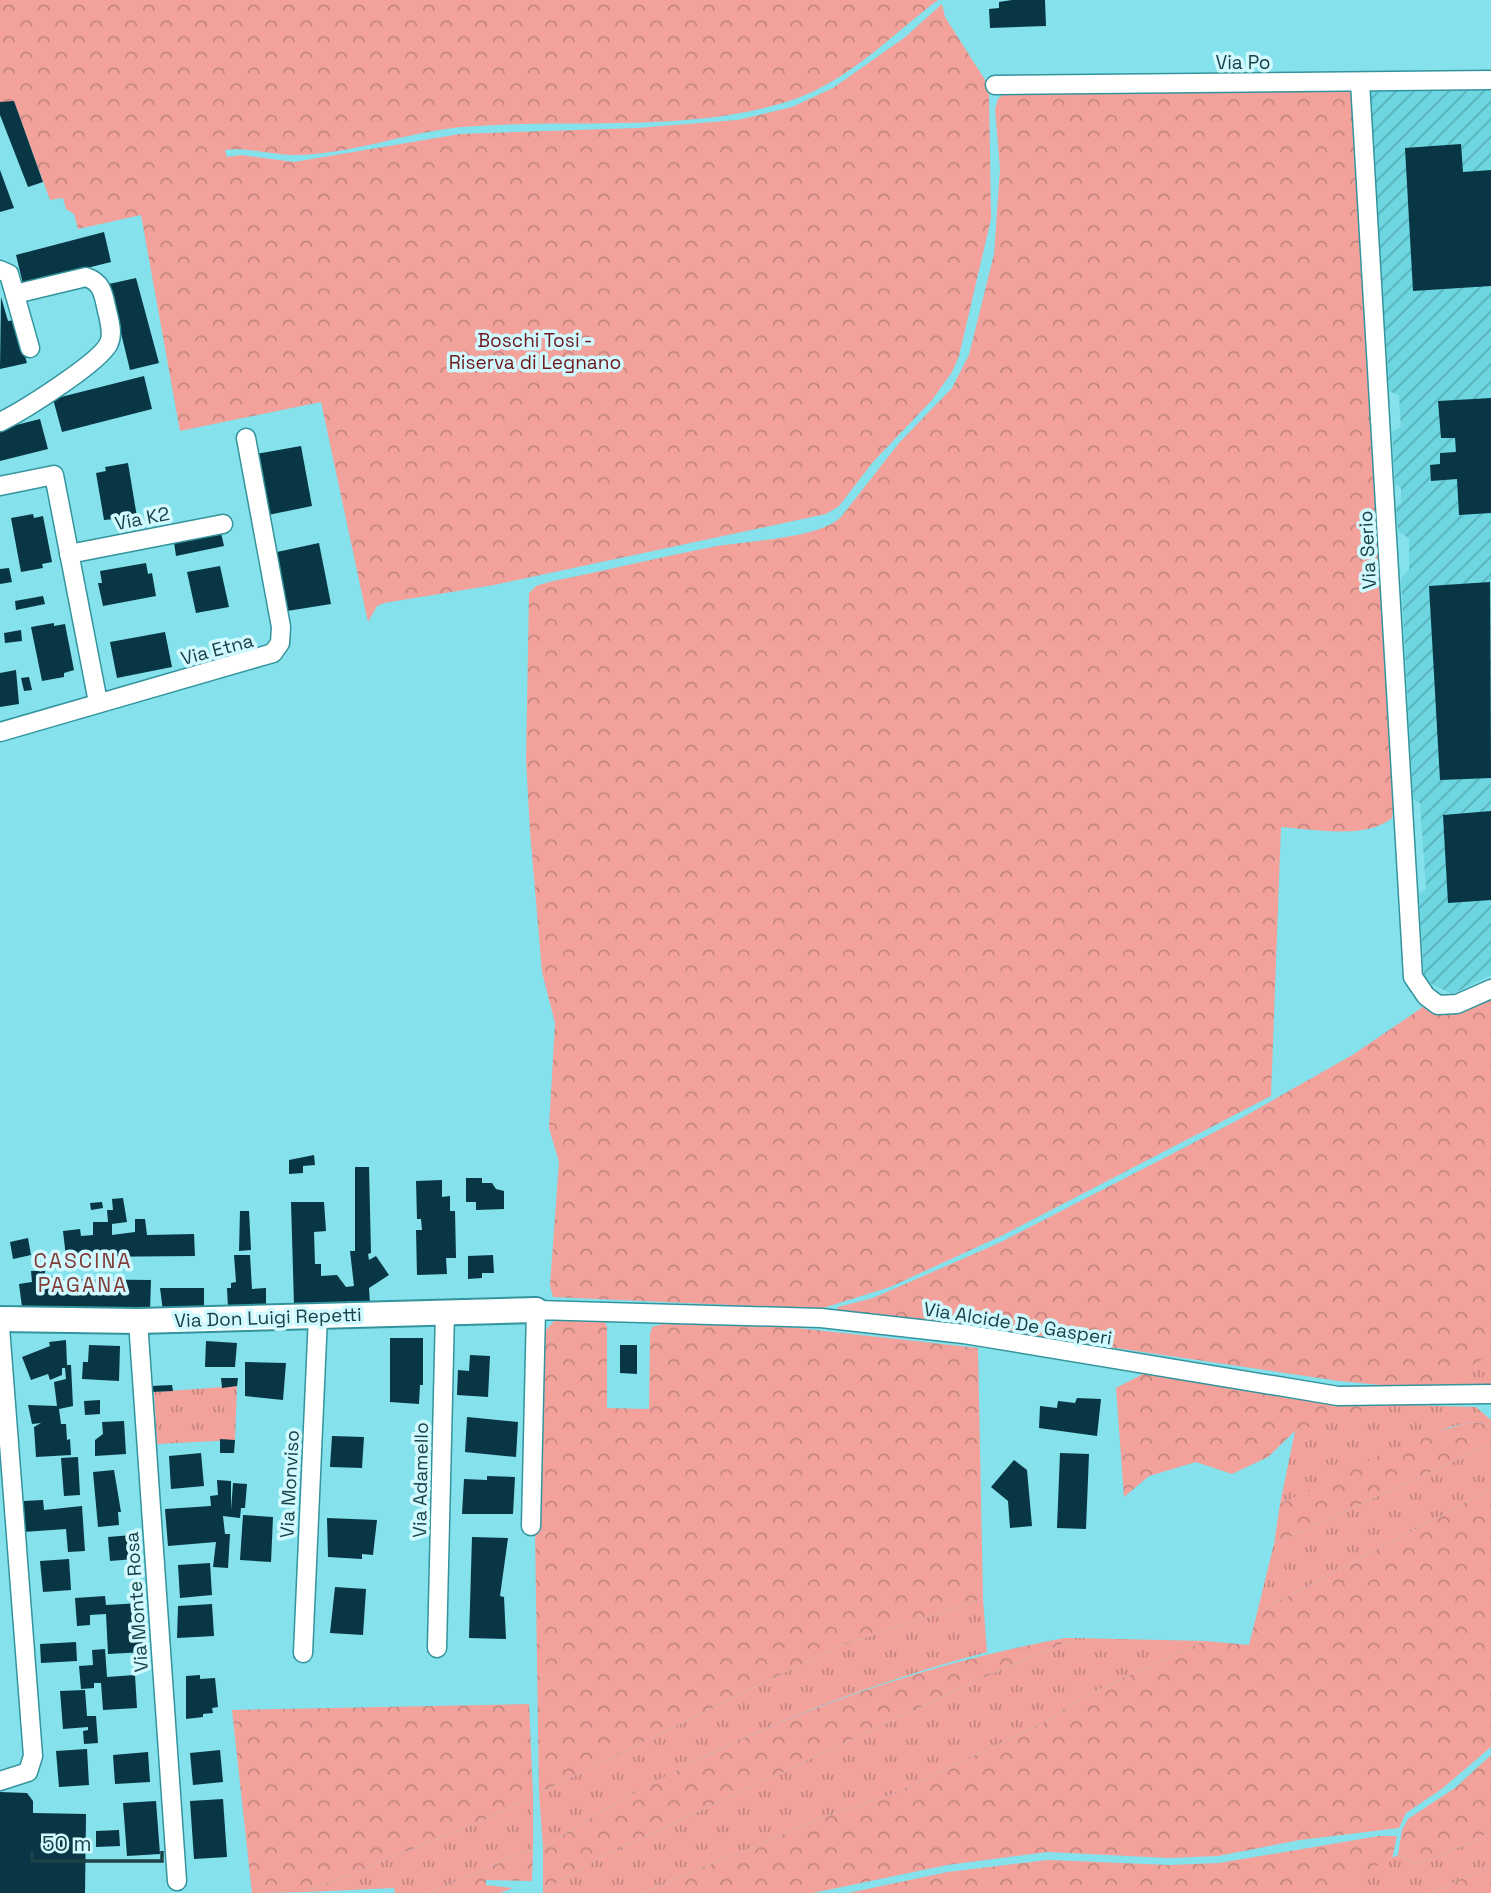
<svg xmlns="http://www.w3.org/2000/svg" width="1491" height="1893" font-family="'Space Grotesk',sans-serif">
	<style>
		.industrial { fill: url(#industrial-furrows) }
		.grass { fill: url(#grass-tufts) }
		.forest { fill: url(#forest-crowns) }
		.building { fill: #083644 }
		.lines { fill: none; stroke-linecap: round; stroke-linejoin: round }
		.street-casing { stroke: #33949e; stroke-width: 21 }
		.secondary-casing { stroke: #33949e; stroke-width: 28 }
		.street { stroke: #fff; stroke-width: 18 }
		.secondary { stroke: #fff; stroke-width: 24 }
		.labels { text-anchor: middle; stroke-width: 7; stroke-linejoin: round; paint-order: stroke }
		.street-label { font-size: 19px; fill: #1b4246; stroke: #cffaff }
		.park-label { font-size: 19px; fill: #6e1619; stroke: #cffaff }
		.neighbourhood-label { font-size: 21px; letter-spacing: 2px; fill: #833b38; stroke: #cffaff }
	</style>
	<defs>
		<pattern id="industrial-furrows" width="10" height="10" patternUnits="userSpaceOnUse" patternTransform="scale(1.75)"><rect width="10" height="10" fill="#6dd6e1"/><path d="M-1 1l2-2M0 10L10 0M9 11l2-2" fill="none" stroke="#59afb8"/></pattern>
		<pattern id="grass-tufts" width="24" height="20" patternUnits="userSpaceOnUse" patternTransform="scale(1.75)"><rect width="24" height="20" fill="#f2a29b"/><path d="M3 7l-1-3M5 7V3M7 7l1-3M15 17l-1-3M17 17v-4M19 17l1-3" fill="none" stroke="#c38680"/></pattern>
		<pattern id="forest-crowns" width="20" height="18" patternUnits="userSpaceOnUse" patternTransform="scale(1.75)"><rect width="20" height="18" fill="#f2a29b"/><path d="M2 6a3 3 0 1 1 6 0M12 15a3 3 0 1 1 6 0" fill="none" stroke="#c38680"/></pattern>
	</defs>
	<rect width="100%" height="100%" fill="#85e1eb"/>
	<path class="industrial" d="M1491 89V975L1452 994 1424 980 1419 894 1426 889 1420 803 1413 800 1401 578 1409 570V538L1398 531 1396 507 1401 502V488L1395 484 1392 432 1401 427 1399 395 1389 391 1370 90Z"/>
	<g class="grass">
		<path d="M1491 1354V1386L1433 1390 1483 1358Z"/>
		<path d="M237 1386 235 1440 157 1444 154 1392Z"/>
		<path d="M1367 1404 1476 1407 1491 1420V1425L1473 1422 1450 1427 1280 1504 1295 1431Z"/>
		<path d="M1491 1444V1489L1257 1613 1274 1544Z"/>
		<path d="M983 1599 987 1652C828 1694 681 1759 543 1848L539 1793 837 1647Z"/>
		<path d="M1076 1638 1205 1641 1087 1695 1045 1722 896 1793 822 1818 642 1893H543V1890L602 1857 991 1674Z"/>
		<path d="M533 1796V1848L429 1893H395L394 1888 306 1892 484 1820Z"/>
		<path d="M1491 1830V1866L1430 1893H1318L1398 1855 1416 1864 1471 1843Z"/>
	</g>
	<g class="forest">
		<path d="M0 0H938C890 36 848 82 789 101 687 134 568 118 462 127 406 132 350 155 294 155 270 155 249 147 225 150L227 157 241 155 294 162 460 134 637 128 738 120 792 107 833 88 904 38 942 4 945 17 987 83 989 91 991 219 959 356 952 372 932 400 873 462 839 506 826 514 494 585 384 603 377 606 368 622 321 402 180 431 141 215 78 229 74 214 66 209 63 198 50 200 14 102H0Z"/>
		<path d="M1351 88 1355 90 1397 784 1392 818C1365 840 1314 829 1281 827L1271 1096 1001 1236 890 1287 820 1309 553 1297 550 1285 559 1162 549 1128 555 1023 542 972 530 831 526 759 529 593 536 586 549 582C603 571 657 558 712 547 744 541 819 539 841 517L899 443 952 388 969 355 994 254 1000 169 995 109 998 99 1007 91Z"/>
		<path d="M1491 981V1354L1433 1390 1339 1381 939 1322 835 1312 838 1307 873 1298 999 1243 1238 1120 1354 1054 1423 1007Z"/>
		<path d="M557 1318 603 1320 607 1326V1408L649 1409 650 1334 652 1327 663 1324 788 1327 978 1348 983 1599 837 1647 539 1793 535 1529 542 1334Z"/>
		<path d="M1143 1374 1167 1375 1367 1404 1358 1415 1295 1431 1268 1457 1232 1474 1196 1462 1149 1476 1124 1497 1116 1388Z"/>
		<path d="M1473 1422 1491 1425V1444L1274 1544 1280 1504C1342 1475 1406 1437 1473 1422Z"/>
		<path d="M1491 1489V1747L1443 1788 1406 1813 1399 1828 1300 1840 1218 1856 1168 1858 1048 1852 947 1865 813 1893H642L822 1818 896 1793 1045 1722 1087 1695 1205 1641 1249 1645 1257 1613Z"/>
		<path d="M1065 1638H1076L991 1674 602 1857 543 1890V1848C704 1744 876 1673 1065 1638Z"/>
		<path d="M529 1704 533 1796 484 1820 306 1892 252 1893 232 1710Z"/>
		<path d="M1491 1755V1830L1471 1843 1416 1864 1398 1855 1402 1830 1408 1819 1455 1788Z"/>
		<path d="M1379 1836H1397L1392 1859 1318 1893H848L948 1872 1048 1860 1169 1865 1219 1863Z"/>
		<path d="M533 1848 532 1881 486 1880V1885L513 1888 500 1893H429Z"/>
		<path d="M1491 1866V1893H1430L1484 1869Z"/>
	</g>
	<g class="building">
		<path d="M1012 0H1045L1046 26 990 28 989 9 999 8V2Z"/>
		<path d="M14 101 43 182 28 187 0 115V102Z"/>
		<path d="M1461 144 1463 172 1491 170V286L1413 291 1405 148Z"/>
		<path d="M0 170 14 208 0 212Z"/>
		<path d="M104 232 111 262 23 284 16 255Z"/>
		<path d="M136 278 159 363 130 370 109 284Z"/>
		<path d="M1 297 8 321 15 320 27 363 0 369Z"/>
		<path d="M144 376 152 409 62 432 53 399Z"/>
		<path d="M1491 398V513L1459 515 1457 479 1431 481 1430 465 1440 464V453L1456 452 1455 438H1441L1438 401Z"/>
		<path d="M40 419 48 449 0 461V429Z"/>
		<path d="M301 446 312 506 268 515 256 454Z"/>
		<path d="M128 463 137 517 104 520 96 473 106 471 105 467Z"/>
		<path d="M33 514 34 518 43 516 52 562 42 564 43 568 21 572 11 518Z"/>
		<path d="M221 533 224 546 176 556 174 542Z"/>
		<path d="M319 543 331 604 287 611 277 552Z"/>
		<path d="M146 563 148 574 152 573 156 596 103 606 98 583H102L100 571Z"/>
		<path d="M220 566 229 607 196 613 187 572Z"/>
		<path d="M9 568 12 582 0 584V569Z"/>
		<path d="M1490 582 1491 778 1440 780 1429 586Z"/>
		<path d="M43 596 45 604 16 610 15 601Z"/>
		<path d="M54 623V626L65 624 74 670 64 673V677L42 681 31 627Z"/>
		<path d="M21 630 22 641 5 643 4 633Z"/>
		<path d="M165 632 172 667 117 678 110 642Z"/>
		<path d="M16 670 19 704 0 707V673Z"/>
		<path d="M29 677 32 690 24 691 21 678Z"/>
		<path d="M1491 811V900L1448 903 1443 815Z"/>
		<path d="M314 1155 315 1165 303 1166V1173L289 1174V1160Z"/>
		<path d="M355 1167H369L371 1253 368 1254 369 1260 376 1256 389 1275 369 1288 370 1303 347 1301V1304L294 1305 291 1202H324L326 1231 314 1232 315 1264H321V1276L337 1275 346 1287 354 1286 350 1251H355Z"/>
		<path d="M466 1178H482V1183H492L496 1189 504 1191V1209L476 1210V1202H466Z"/>
		<path d="M442 1180V1197L450 1196V1211H455L456 1258H446L447 1274 417 1275 416 1230H422L421 1219H417L416 1181Z"/>
		<path d="M123 1198 127 1222 112 1224V1235L135 1232V1219H145L147 1235 194 1234 195 1256 84 1257 85 1264 67 1266 63 1231 80 1229 81 1236 93 1235V1222H108L107 1210H113L112 1199Z"/>
		<path d="M102 1202 103 1208 91 1210 90 1203Z"/>
		<path d="M240 1211H249L251 1250 239 1251Z"/>
		<path d="M28 1238 31 1255 13 1259 10 1242Z"/>
		<path d="M234 1255H250L252 1289 266 1288V1308H228L227 1288H231V1283L236 1282Z"/>
		<path d="M493 1255 494 1273H482V1278L468 1279V1256Z"/>
		<path d="M31 1271H45V1276H54V1279L151 1280 150 1311 22 1307 19 1284 32 1282Z"/>
		<path d="M160 1288H204V1309L163 1311Z"/>
		<path d="M390 1338H423V1385H420L419 1404 390 1402Z"/>
		<path d="M66 1340 67 1365H71L73 1406 59 1409 61 1424H66L67 1440 70 1439 71 1455 36 1457 34 1427 41 1423 32 1424 28 1405 57 1406 54 1382 66 1379 65 1368H62V1375L50 1380 48 1374 31 1380 22 1357 50 1346 49 1342Z"/>
		<path d="M206 1341 237 1343 235 1367H205Z"/>
		<path d="M89 1345 120 1346 119 1381 82 1379 83 1362H88Z"/>
		<path d="M620 1345H637V1374L620 1373Z"/>
		<path d="M470 1355 490 1356 488 1397 457 1395 458 1370 469 1371Z"/>
		<path d="M245 1362 286 1363 283 1400 245 1396Z"/>
		<path d="M221 1378H238L237 1386 222 1388Z"/>
		<path d="M172 1385 173 1391 151 1392V1386Z"/>
		<path d="M1077 1398 1101 1399 1097 1436 1039 1428 1040 1406 1057 1408 1058 1401 1075 1403Z"/>
		<path d="M100 1400V1414L85 1415 84 1401Z"/>
		<path d="M467 1417 518 1422 516 1457 465 1452Z"/>
		<path d="M124 1421 126 1454 95 1456V1440L103 1434 102 1422Z"/>
		<path d="M332 1436 364 1437 362 1468 330 1467Z"/>
		<path d="M220 1439 235 1440 234 1453H220Z"/>
		<path d="M201 1453 204 1486 171 1489 169 1456Z"/>
		<path d="M1060 1453 1089 1454 1086 1529 1057 1528Z"/>
		<path d="M78 1457 80 1495 64 1496 61 1458Z"/>
		<path d="M1014 1460 1027 1470 1032 1526 1010 1528 1008 1501 991 1487Z"/>
		<path d="M114 1470 121 1512H118L119 1525 98 1527 93 1472Z"/>
		<path d="M487 1476 515 1477 513 1514H462L464 1479 487 1480Z"/>
		<path d="M217 1480 231 1481V1510L233 1483 247 1484 245 1508H241L240 1518 223 1516 225 1534H230L228 1568 213 1567 216 1542 168 1546 165 1509 211 1506 210 1496 218 1495Z"/>
		<path d="M43 1500 44 1510 82 1506 85 1551 68 1552 66 1529 23 1532V1501Z"/>
		<path d="M243 1515 273 1517 271 1562 240 1560Z"/>
		<path d="M327 1518 377 1520 373 1555 362 1554V1559L328 1557Z"/>
		<path d="M132 1535 134 1559 110 1561 108 1537Z"/>
		<path d="M472 1537 508 1538 500 1596 504 1597 506 1639 469 1638Z"/>
		<path d="M69 1559 71 1590 43 1592 40 1561Z"/>
		<path d="M210 1563 212 1595 180 1598 178 1565Z"/>
		<path d="M335 1587 366 1589 363 1635 330 1633Z"/>
		<path d="M105 1596 106 1605 142 1603V1634L144 1633 145 1652 108 1654 106 1614 90 1615V1625L77 1626 75 1598Z"/>
		<path d="M212 1604 214 1636 177 1638 178 1606Z"/>
		<path d="M76 1642 77 1661 41 1663 40 1644Z"/>
		<path d="M105 1649 107 1677 135 1675 137 1708 103 1710 101 1683H94V1688L81 1689 79 1666 93 1665 92 1650Z"/>
		<path d="M200 1675V1679L215 1678 218 1707 212 1708 213 1713 203 1714V1717L186 1719V1676Z"/>
		<path d="M85 1690 87 1716H96L98 1743 84 1744 83 1731 88 1730V1727L63 1729 60 1691Z"/>
		<path d="M87 1749 89 1785 59 1787 56 1751Z"/>
		<path d="M220 1750 223 1782 193 1785 190 1753Z"/>
		<path d="M148 1752 150 1782 115 1784 113 1755Z"/>
		<path d="M0 1792 27 1793 33 1801V1813L86 1814 85 1893H0Z"/>
		<path d="M223 1799 227 1857 194 1859 190 1801Z"/>
		<path d="M156 1801 160 1854 127 1856 123 1803Z"/>
		<path d="M119 1830 120 1846 96 1847V1831Z"/>
	</g>
	<g class="lines">
		<defs>
			<g id="street">
				<path d="M1360 82 1413 977 1426 996 1438 1005 1457 1004 1491 989"/>
				<path d="M995 85 1491 80"/>
				<path d="M0 270 9 274 30 348"/>
				<path d="M0 422C21 412 101 362 109 343 114 332 108 317 106 306 103 292 101 282 86 277L15 294"/>
				<path d="M0 486 54 475 98 702"/>
				<path d="M69 554 223 524"/>
				<path d="M0 732 273 653 280 643 281 627 246 438"/>
				<path d="M138 1321 177 1881"/>
				<path d="M0 1327 33 1756 28 1772 0 1781"/>
				<path d="M531 1526 536 1310 821 1318 964 1334 1338 1396 1491 1394"/>
				<path d="M437 1648 445 1312"/>
				<path d="M303 1653 318 1316"/>
			</g>
			<path id="secondary" d="M0 1319 138 1321 536 1310"/>
		</defs>
		<use href="#street" class="street-casing"/>
		<use href="#secondary" class="secondary-casing"/>
		<use href="#street" class="street"/>
		<use href="#secondary" class="secondary"/>
	</g>
	<g class="labels">
		<g class="street-label">
			<text x="1243" y="69">Via Po</text>
			<text transform="translate(142 518) rotate(-11)" y="7">Via K2</text>
			<text transform="translate(1367 550) rotate(-93)" y="7">Via Serio</text>
			<text transform="translate(217 649) rotate(-15)" y="7">Via Etna</text>
			<text transform="translate(268 1317) rotate(-2)" y="7">Via Don Luigi Repetti</text>
			<text transform="translate(1018 1323) rotate(9)" y="7">Via Alcide De Gasperi</text>
			<text transform="translate(420 1480) rotate(-89)" y="7">Via Adamello</text>
			<text transform="translate(289 1484) rotate(-87)" y="7">Via Monviso</text>
			<text transform="translate(136 1602) rotate(-94)" y="7">Via Monte Rosa</text>
		</g>
		<g class="park-label">
			<text x="535" y="347">Boschi Tosi -<tspan x="535" dy="22">Riserva di Legnano</tspan></text>
		</g>
		<g class="neighbourhood-label">
			<text x="83" y="1268">CASCINA<tspan x="83" dy="24">PAGANA</tspan></text>
		</g>
	</g>
	<path d="M32 1851v10h130v-10" fill="none" stroke="#1b4246" stroke-width="3.5"/>
	<text x="42" y="1851" font-size="21" fill="#1b4246" stroke="#cffaff" stroke-width="5" paint-order="stroke">50 m</text>
</svg>
